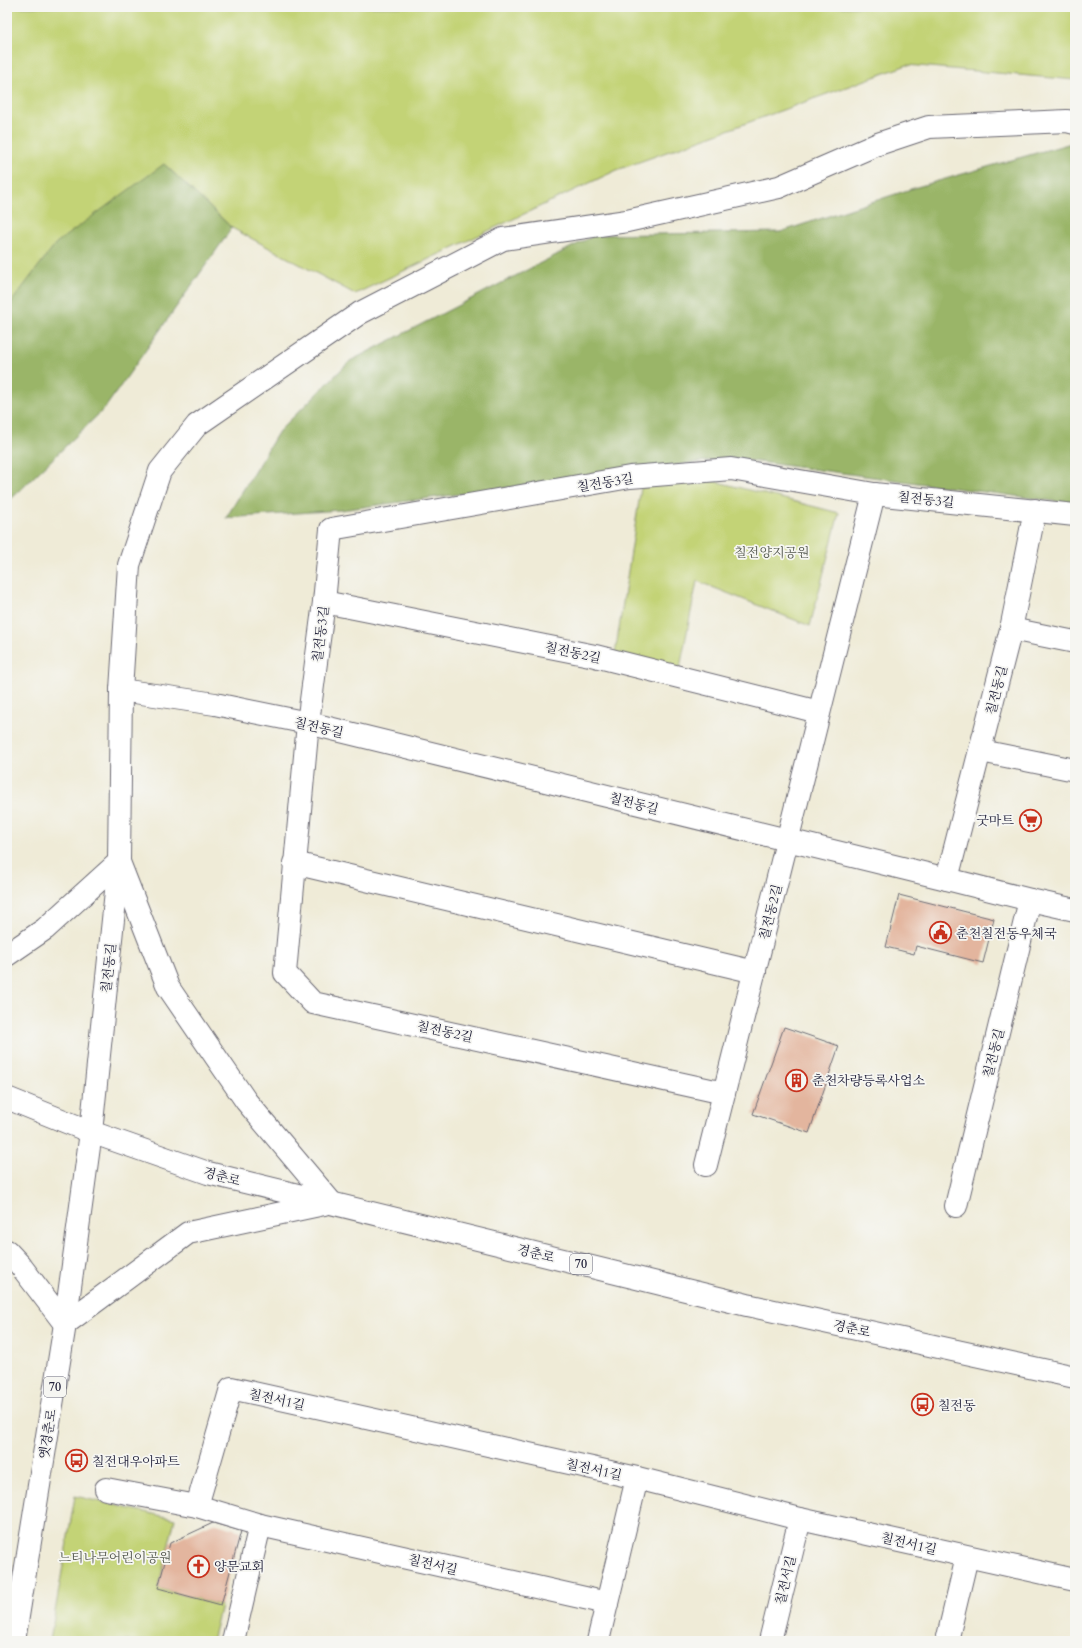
<svg xmlns="http://www.w3.org/2000/svg" width="1082" height="1648" font-family="Cardo,'Noto Serif KR',serif">
	<style>
		.green { fill: #c3d376; stroke: #727a58 }
		.forest { fill: #9ab567; stroke: #5e6c51 }
		.building { fill: #e3b59e }
		.lines { fill: none; stroke-linecap: round; stroke-linejoin: round }
		.minor-casing { stroke: #6a6872; stroke-width: 24 }
		.major-casing { stroke: #6a6872; stroke-width: 24 }
		.minor { stroke: #fff; stroke-width: 22 }
		.major { stroke: #fff; stroke-width: 22 }
		.labels { text-anchor: middle; stroke-width: 3.5; stroke-linejoin: round; paint-order: stroke }
		.shield { fill: #f6f6f2; stroke: #626272; stroke-width: 1 }
		.shield-label { font-size: 12px; font-weight: bold; fill: #22223b }
		.street-label { font-size: 13px; fill: #22223b; stroke: #f6f6f2 }
		.park-label { font-size: 13px; fill: #52574d; stroke: #f6f6f2 }
		.poi-label { font-size: 13px; fill: #22223b; stroke: #f6f6f2; text-anchor: start }
	</style>
	<rect width="100%" height="100%" fill="#f6f6f2"/>
	<filter id="ink" filterUnits="userSpaceOnUse"><feTurbulence type="fractalNoise" baseFrequency=".025" numOctaves="2"/><feDisplacementMap in="SourceGraphic" scale="8" xChannelSelector="R" yChannelSelector="G"/><feConvolveMatrix kernelMatrix="1 2 1 2 8 2 1 2 1" color-interpolation-filters="sRGB"/></filter>
	<filter id="wash" filterUnits="userSpaceOnUse"><feTurbulence type="fractalNoise" baseFrequency=".012" numOctaves="4" result="noise"/><feDisplacementMap in="SourceGraphic" scale="16" xChannelSelector="R" yChannelSelector="G"/><feGaussianBlur stdDeviation="0.9" result="paint"/><feColorMatrix in="noise" values="0 0 0 0 0 0 0 0 0 0 0 0 0 0 0 0 0 1.4 0 .05"/><feComposite in="paint" operator="in"/></filter>
	<g filter="url(#wash)">
		<rect width="100%" height="100%" fill="#efebd7"/>
		<g class="green">
			<path d="M7 7H1075V80L907 65 617 170 355 294 232 228 164 164 7 308Z"/>
			<path d="M706 479 839 513 810 626 697 581 680 668 615 654 641 488Z"/>
			<path d="M75 1496 175 1519 158 1588 221 1605 212 1641H50Z"/>
		</g>
		<g class="forest">
			<path d="M1075 142V504L729 458 341 510 226 518 279 431 350 361 595 235 780 232 917 187Z"/>
			<path d="M164 164 232 228 105 408 7 503V308L56 243Z"/>
		</g>
		<g id="blocks">
			<g class="building">
				<path d="M899 895 994 919 983 963 916 946 914 954 886 947Z"/>
				<path d="M784 1027 839 1046 809 1133 753 1114Z"/>
				<path d="M213 1523 241 1531 221 1605 158 1588 170 1543Z"/>
			</g>
		</g>
	</g>
	<g filter="url(#ink)">
		<use href="#blocks" fill-opacity="0" stroke="#6a6872" stroke-width="1"/>
		<g class="lines">
			<defs>
				<g id="minor">
					<path d="M324 602 595 656 819 712"/>
					<path d="M1011 629 1075 642"/>
					<path d="M121 690 215 704 308 723 947 879 1030 900 1075 910"/>
					<path d="M981 751 1075 770"/>
					<path d="M294 863 755 972"/>
					<path d="M947 879 1011 629 1035 510"/>
					<path d="M7 955 45 929 119 862 168 987 246 1101 331 1202"/>
					<path d="M724 1093 313 1003 285 973 308 723 324 602 331 529 630 477 731 469 874 494 1075 515"/>
					<path d="M7 1098 91 1132 119 862 121 690 129 565 160 471 197 425 360 313 503 239 627 221 779 187 878 144 929 127 1067 121 1075 123"/>
					<path d="M706 1165 874 494"/>
					<path d="M956 1206 1030 900"/>
					<path d="M7 1251 20 1265 65 1324"/>
					<path d="M106 1489 197 1506 260 1525 607 1603"/>
					<path d="M197 1506 231 1388 637 1478 800 1519 1075 1580"/>
					<path d="M233 1641 260 1525"/>
					<path d="M598 1641 637 1478"/>
					<path d="M770 1641 800 1519"/>
					<path d="M947 1641 967 1557"/>
				</g>
				<g id="major">
					<path d="M65 1324 188 1233 324 1204"/>
					<path d="M14 1641 65 1324 91 1132 208 1173 747 1305 1075 1377"/>
				</g>
			</defs>
			<use href="#minor" class="minor-casing"/>
			<use href="#major" class="major-casing"/>
			<use href="#minor" class="minor"/>
			<use href="#major" class="major"/>
		</g>
	</g>
	<defs>
		<symbol id="supermarket-ring" viewBox="-11 -11 22 22"><circle r="9.5" fill="#f6f6f2" stroke="#c8321e" stroke-width="1.5"/><path d="M-6-5.5h2.5l.6 2H6L4.5 2H-2.5L-4.4-4H-6ZM-1.5 3.2a1.3 1.3 0 1 0 .1 0ZM3 3.2a1.3 1.3 0 1 0 .1 0Z" fill="#c8321e"/></symbol>
		<symbol id="civic-ring" viewBox="-11 -11 22 22"><circle r="9.5" fill="#f6f6f2" stroke="#c8321e" stroke-width="1.5"/><path d="M-.6-6.5H3V-4.5H.6V-3L4-1V1h2V6H-6V1h2V-1L-.6-3ZM-1.2 2.5V6h2.4V2.5Z" fill="#c8321e"/></symbol>
		<symbol id="building-ring" viewBox="-11 -11 22 22"><circle r="9.5" fill="#f6f6f2" stroke="#c8321e" stroke-width="1.5"/><path d="M-4-6H4V6H1V3H-1V6H-4ZM-2.5-4.3h1.7v1.8h-1.7ZM.8-4.3h1.7v1.8H.8ZM-2.5-1h1.7V.8h-1.7ZM.8-1h1.7V.8H.8Z" fill="#c8321e"/></symbol>
		<symbol id="bus-ring" viewBox="-11 -11 22 22"><circle r="9.5" fill="#f6f6f2" stroke="#c8321e" stroke-width="1.5"/><path d="M-5-6H5V4H4V6H2V4H-2V6H-4V4H-5ZM-3.5-4V0h7V-4ZM-3.5 1.2v1.5H-2V1.2ZM2 1.2v1.5H3.5V1.2Z" fill="#c8321e"/></symbol>
		<symbol id="church-ring" viewBox="-11 -11 22 22"><circle r="9.5" fill="#f6f6f2" stroke="#c8321e" stroke-width="1.5"/><path d="M-1.2-6h2.4v3.5h3.3v2.4h-3.3V6h-2.4V-.1h-3.3v-2.4h3.3Z" fill="#c8321e"/></symbol>
	</defs>
	<g fill-rule="evenodd">
		<use href="#supermarket-ring" x="1018" y="808" width="25" height="25"/>
		<use href="#civic-ring" x="928" y="920" width="25" height="25"/>
		<use href="#building-ring" x="784" y="1068" width="25" height="25"/>
		<use href="#bus-ring" x="910" y="1392" width="25" height="25"/>
		<use href="#bus-ring" x="64" y="1448" width="25" height="25"/>
		<use href="#church-ring" x="186" y="1554" width="25" height="25"/>
	</g>
	<g class="labels">
		<g class="shield">
			<rect x="570" y="1254" width="22" height="20" rx="3"/>
			<rect x="44" y="1377" width="22" height="20" rx="3"/>
		</g>
		<g class="shield-label">
			<text x="581" y="1268">70</text>
			<text x="55" y="1391">70</text>
		</g>
		<g class="street-label">
			<text transform="translate(605 482) rotate(-9)" y="5">칠전동3길</text>
			<text transform="translate(926 499) rotate(6)" y="5">칠전동3길</text>
			<text transform="translate(320 634) rotate(-83)" y="5">칠전동3길</text>
			<text transform="translate(573 652) rotate(12)" y="5">칠전동2길</text>
			<text transform="translate(996 690) rotate(-76)" y="5">칠전동길</text>
			<text transform="translate(319 727) rotate(13)" y="5">칠전동길</text>
			<text transform="translate(634 803) rotate(14)" y="5">칠전동길</text>
			<text transform="translate(770 912) rotate(-76)" y="5">칠전동2길</text>
			<text transform="translate(108 968) rotate(-84)" y="5">칠전동길</text>
			<text transform="translate(445 1031) rotate(12)" y="5">칠전동2길</text>
			<text transform="translate(993 1053) rotate(-76)" y="5">칠전동길</text>
			<text transform="translate(222 1176) rotate(15)" y="5">경춘로</text>
			<text transform="translate(536 1253) rotate(14)" y="5">경춘로</text>
			<text transform="translate(852 1328) rotate(12)" y="5">경춘로</text>
			<text transform="translate(277 1399) rotate(12)" y="5">칠전서1길</text>
			<text transform="translate(47 1434) rotate(-81)" y="5">옛경춘로</text>
			<text transform="translate(594 1469) rotate(12)" y="5">칠전서1길</text>
			<text transform="translate(909 1543) rotate(13)" y="5">칠전서1길</text>
			<text transform="translate(433 1564) rotate(13)" y="5">칠전서길</text>
			<text transform="translate(785 1580) rotate(-77)" y="5">칠전서길</text>
		</g>
		<g class="park-label">
			<text x="772" y="557">칠전양지공원</text>
			<text x="115" y="1562">느티나무어린이공원</text>
		</g>
		<g class="poi-label">
			<text x="1014" y="825" text-anchor="end">굿마트</text>
			<text x="956" y="938">춘천칠전동우체국</text>
			<text x="812" y="1085">춘천차량등록사업소</text>
			<text x="938" y="1410">칠전동</text>
			<text x="92" y="1466">칠전대우아파트</text>
			<text x="214" y="1571">양문교회</text>
		</g>
	</g>
	<rect width="1082" height="1648" fill="none" stroke="#f6f6f2" stroke-width="24"/>
</svg>
